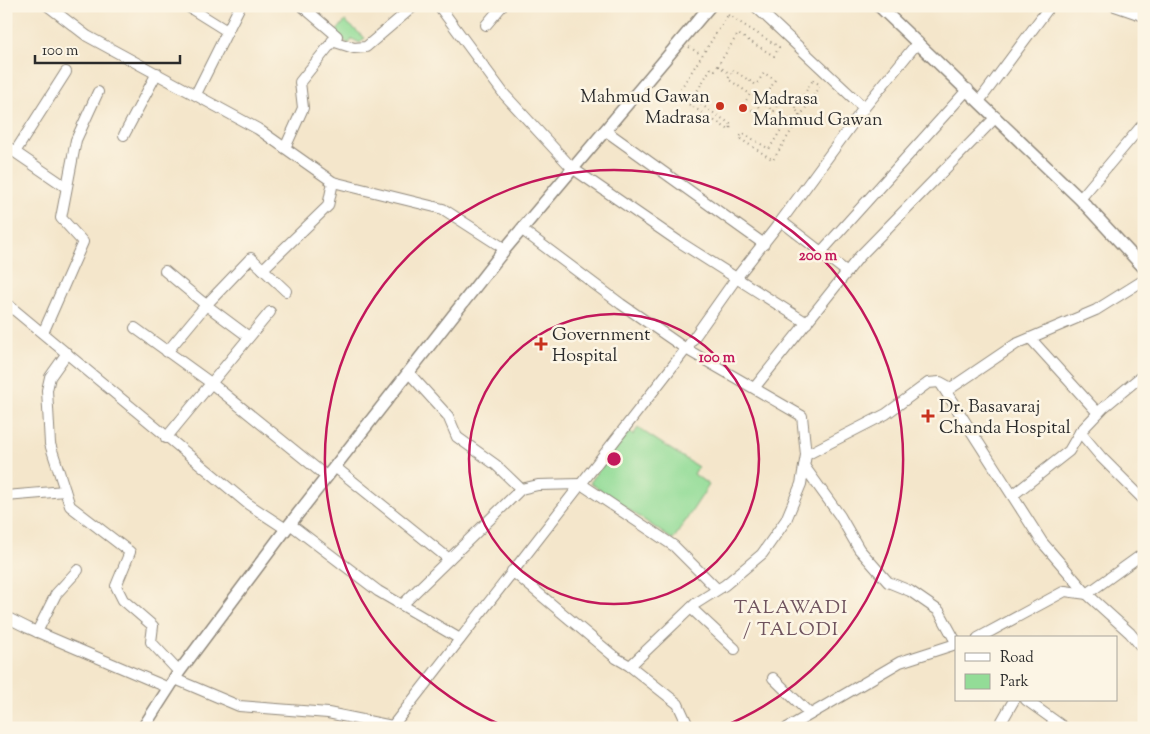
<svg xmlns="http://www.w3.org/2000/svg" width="1150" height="734" font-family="'Sorts Mill Goudy',serif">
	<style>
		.green { fill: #93dc97; stroke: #5f8461 }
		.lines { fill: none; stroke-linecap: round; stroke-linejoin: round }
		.minor-casing { stroke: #90887b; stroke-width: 12 }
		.tertiary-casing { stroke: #90887b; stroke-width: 14 }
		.path { stroke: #90887b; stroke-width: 2; stroke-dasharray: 1 4; stroke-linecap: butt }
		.minor { stroke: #fff; stroke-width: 10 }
		.tertiary { stroke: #fff; stroke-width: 11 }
		.ring { fill: none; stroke: #c2185b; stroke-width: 2.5 }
		.poi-dot { fill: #c8321e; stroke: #fcf5e5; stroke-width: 2 }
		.labels { text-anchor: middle; stroke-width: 5; stroke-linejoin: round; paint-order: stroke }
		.poi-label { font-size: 18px; fill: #2b2b2b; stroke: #fcf5e5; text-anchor: start }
		.neighbourhood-label { font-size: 19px; letter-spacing: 1px; fill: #6f535e; stroke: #fcf5e5 }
		.centre { fill: #c2185b; stroke: #fcf5e5; stroke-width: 2.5 }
		.ring-label { font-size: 15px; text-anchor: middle; font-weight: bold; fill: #c2185b; stroke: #fcf5e5; stroke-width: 5; stroke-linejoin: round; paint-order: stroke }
	</style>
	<rect width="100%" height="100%" fill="#fcf5e5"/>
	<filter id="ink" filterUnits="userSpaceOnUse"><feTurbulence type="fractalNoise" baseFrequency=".02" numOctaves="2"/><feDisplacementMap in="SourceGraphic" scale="10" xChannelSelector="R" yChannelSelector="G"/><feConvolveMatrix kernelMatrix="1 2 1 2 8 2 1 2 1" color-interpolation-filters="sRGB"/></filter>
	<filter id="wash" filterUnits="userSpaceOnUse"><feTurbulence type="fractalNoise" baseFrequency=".0096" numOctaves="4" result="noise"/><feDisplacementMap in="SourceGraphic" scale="20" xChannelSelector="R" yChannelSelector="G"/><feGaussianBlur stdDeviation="1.12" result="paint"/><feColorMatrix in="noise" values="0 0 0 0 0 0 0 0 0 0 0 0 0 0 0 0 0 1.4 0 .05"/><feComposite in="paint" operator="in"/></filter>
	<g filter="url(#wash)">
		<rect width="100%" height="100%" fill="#f4e6cb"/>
		<g class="green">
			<path d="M345 21 365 38 360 43 352 39 349 44 335 33Z"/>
			<path d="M638 428 698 467 694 474 709 485 673 540 590 483 627 431 633 435Z"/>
		</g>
	</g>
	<g filter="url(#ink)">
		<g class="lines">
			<defs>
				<g id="minor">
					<path d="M48 6 87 36 258 129 333 182 443 209 505 249"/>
					<path d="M187 6 227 31"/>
					<path d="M439 6 504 94 572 168 678 241 807 323"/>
					<path d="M1115 6 1144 16"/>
					<path d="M486 25 502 6"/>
					<path d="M332 41 354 48 366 47 414 6"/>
					<path d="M196 94 240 6"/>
					<path d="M980 100 1050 6"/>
					<path d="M864 108 918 42"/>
					<path d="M606 131 764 244"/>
					<path d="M124 135 157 73"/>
					<path d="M6 146 66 187"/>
					<path d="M285 148 303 108 300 82 337 36 302 6"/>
					<path d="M15 152 66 72"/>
					<path d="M1080 199 1144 123"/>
					<path d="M781 221 847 272"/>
					<path d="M521 229 621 304 686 349 802 416 806 455 801 484 786 520 762 554 725 585 695 604 630 666"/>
					<path d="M821 252 968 89"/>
					<path d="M263 269 328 206 333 182"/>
					<path d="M165 271 206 305 167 352"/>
					<path d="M6 303 248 504 286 529"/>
					<path d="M135 328 211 383 327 477"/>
					<path d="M43 333 83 242 61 218 76 140 98 92"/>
					<path d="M249 337 206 305 251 258 286 291"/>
					<path d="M1031 339 1098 413"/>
					<path d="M67 353 50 377 47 390 50 444 70 506 130 552 116 586 123 600 153 626 151 642 179 672"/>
					<path d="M941 384 1042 542 1087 594 1130 633 1144 650"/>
					<path d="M755 387 859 257 996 117"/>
					<path d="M1080 432 1101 457 1144 500"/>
					<path d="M166 438 270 312"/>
					<path d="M806 455 886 414 928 383 940 382 951 388 1016 344 1096 310 1144 280"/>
					<path d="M804 466 840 516 859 549 888 582 910 591 939 611 956 642"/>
					<path d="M335 467 449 559"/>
					<path d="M521 489 538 485 581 484 674 546 717 589"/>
					<path d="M1013 495 1069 451 1080 432 1103 408 1144 374"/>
					<path d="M6 496 65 491"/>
					<path d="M290 524 378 591 460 639"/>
					<path d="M512 571 616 658 630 666 678 704 689 728"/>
					<path d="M402 605 521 489 496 465 457 437 448 416 409 373"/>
					<path d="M691 608 735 649"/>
					<path d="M6 617 28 628 169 688"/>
					<path d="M37 632 56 594 78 570"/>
					<path d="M978 638 1065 591 1087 594 1144 553"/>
					<path d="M773 678 810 714"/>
					<path d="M175 679 239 706 328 713 392 726"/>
					<path d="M1026 700 1065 728"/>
					<path d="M391 728 686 349 737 277 781 221 864 108 755 6"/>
					<path d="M787 728 900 662 956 644"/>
					<path d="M998 728 1014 700"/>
				</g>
				<g id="tertiary">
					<path d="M879 6 1080 199 1144 268"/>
					<path d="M143 728 179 672 286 529 505 249 710 6"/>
				</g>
			</defs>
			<use href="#minor" class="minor-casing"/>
			<use href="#tertiary" class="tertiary-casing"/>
			<g class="path">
				<path d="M728 15 779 47 774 56 738 34 715 70 711 68 696 93 689 95 688 99 691 102H697L732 125 729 130 676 96Z"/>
				<path d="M689 47 702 55"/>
				<path d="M718 66 731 74"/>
				<path d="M733 70 756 85 764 73 775 80 768 93 780 101 774 111 761 103 755 112 744 104 750 94 728 79Z"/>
				<path d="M813 80 820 85 773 160 739 138 743 133 769 149 789 117 794 120 799 117V113L795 109Z"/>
			</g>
			<use href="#minor" class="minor"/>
			<use href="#tertiary" class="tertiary"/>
		</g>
	</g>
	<g class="ring">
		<circle cx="614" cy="459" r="145"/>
		<path d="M506 727A289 289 0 1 1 722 727"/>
	</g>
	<g class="poi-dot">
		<circle cx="720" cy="106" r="5"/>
		<circle cx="743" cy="108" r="5"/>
		<path d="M538.5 336.5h5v5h5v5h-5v5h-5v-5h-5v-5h5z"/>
		<path d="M925.5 408.5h5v5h5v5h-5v5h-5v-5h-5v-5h5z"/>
	</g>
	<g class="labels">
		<g class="poi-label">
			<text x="710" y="102" text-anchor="end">Mahmud Gawan<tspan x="710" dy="21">Madrasa</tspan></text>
			<text x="753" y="104">Madrasa<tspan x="753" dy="21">Mahmud Gawan</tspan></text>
			<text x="552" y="340">Government<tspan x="552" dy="21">Hospital</tspan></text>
			<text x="939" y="412">Dr. Basavaraj<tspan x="939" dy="21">Chanda Hospital</tspan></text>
		</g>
		<g class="neighbourhood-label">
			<text x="791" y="613">TALAWADI<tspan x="791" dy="22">/ TALODI</tspan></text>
		</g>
	</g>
	<circle cx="614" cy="459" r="8" class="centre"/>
	<g class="ring-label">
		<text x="818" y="260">200 m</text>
		<text x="717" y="362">100 m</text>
	</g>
	<rect width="1150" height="734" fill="none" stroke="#fcf5e5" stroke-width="25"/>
	<rect x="955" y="636" width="162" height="65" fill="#fcf5e5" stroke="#a8a49b"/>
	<rect x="965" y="653" width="25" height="8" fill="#ffffff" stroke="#a8a49b"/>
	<text x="1000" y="662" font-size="15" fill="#2b2b2b">Road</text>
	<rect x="965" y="674" width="25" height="15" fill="#93dc97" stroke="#a8a49b"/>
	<text x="1000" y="686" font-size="15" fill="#2b2b2b">Park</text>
	<path d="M35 55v8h145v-8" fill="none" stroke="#2b2b2b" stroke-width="2.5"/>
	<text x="42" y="55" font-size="15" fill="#2b2b2b" stroke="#fcf5e5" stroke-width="4" paint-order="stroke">100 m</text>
</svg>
